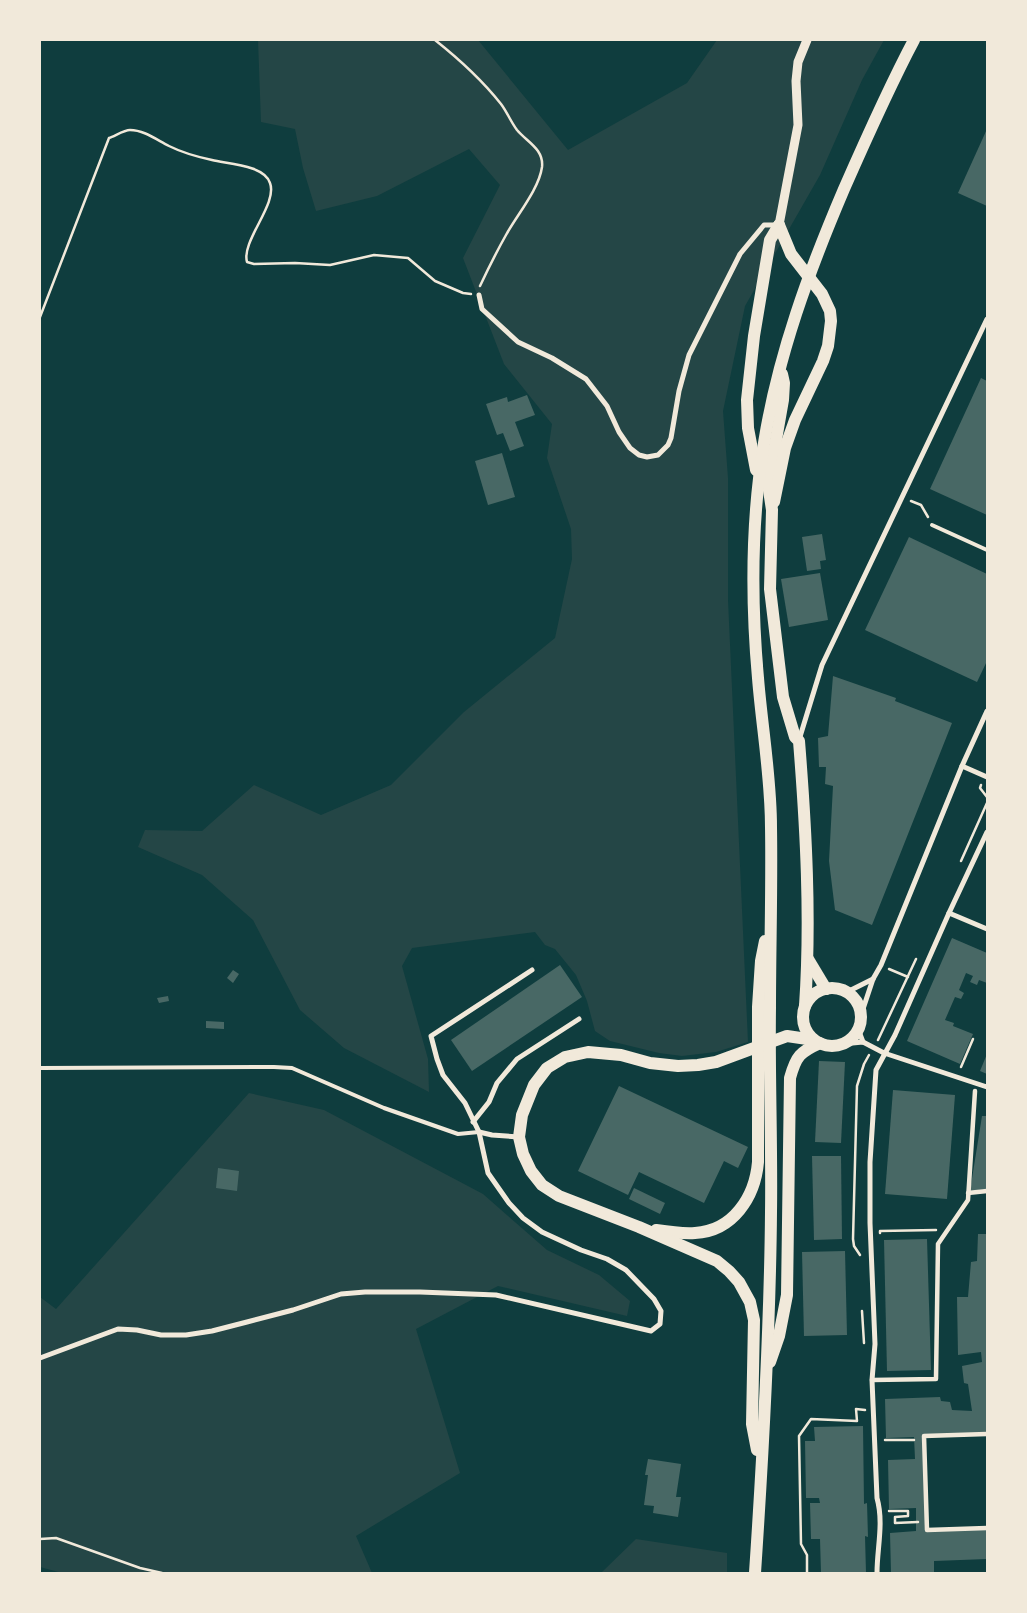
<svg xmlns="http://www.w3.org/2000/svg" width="1027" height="1613" font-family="Overpass,sans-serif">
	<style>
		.green { fill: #244646 }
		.building { fill: #486865 }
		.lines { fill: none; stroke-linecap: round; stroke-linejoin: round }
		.path { stroke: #f1e9da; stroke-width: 2.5 }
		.service { stroke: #f1e9da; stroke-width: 4 }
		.pedestrian { stroke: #f1e9da; stroke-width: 4.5 }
		.minor { stroke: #f1e9da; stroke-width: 5 }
		.tertiary { stroke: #f1e9da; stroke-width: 9 }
		.primary { stroke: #f1e9da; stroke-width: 12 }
	</style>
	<rect width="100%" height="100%" fill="#0f3d3e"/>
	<g class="green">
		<path d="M258 40H478L568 150 687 83 717 40H884L862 80 820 175 745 306 723 411 728 478V600L748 1042 716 1052 682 1056 659 1053 610 1041 595 1031 587 1001 576 975 555 949 545 945 535 932 412 948 402 966 428 1059 429 1092 344 1048 300 1010 253 920 202 875 138 847 145 830 202 831 254 785 321 815 391 785 464 712 555 638 572 559 571 529 547 458 552 424 504 364 463 258 500 185 469 149 377 196 316 211 303 168 295 129 261 122Z"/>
		<path d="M249 1093 324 1110 483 1194 547 1250 599 1275 630 1301 627 1316 498 1286 416 1329 460 1473 356 1536 372 1573H62L40 1567V1297L56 1309Z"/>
		<path d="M636 1539 727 1553V1573H601Z"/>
	</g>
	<g class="building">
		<path d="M987 129V206L958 193Z"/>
		<path d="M981 378 987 381V515L930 489Z"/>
		<path d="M527 395 535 415 515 422 524 446 510 451 503 433 497 435 486 404 507 397 508 402Z"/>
		<path d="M502 453 515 497 488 505 475 461Z"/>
		<path d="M822 534 826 560 820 561 821 569 807 571 802 537Z"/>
		<path d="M909 537 987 574V661L977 682 865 630Z"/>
		<path d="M820 573 828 620 789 627 781 579Z"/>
		<path d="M833 676 896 698 895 701 952 723 872 925 835 910 829 861 833 786 825 784 826 767H819L818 738 828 736Z"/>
		<path d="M952 938 987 953V983L979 980 977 985 970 982 973 976 966 973 959 990 964 993 961 999 955 997 945 1020 954 1023 953 1026 973 1034 960 1064 907 1041Z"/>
		<path d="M560 965 582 997 472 1071 451 1040Z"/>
		<path d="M233 970 239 974 233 983 227 978Z"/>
		<path d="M168 996 169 1001 159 1003 157 998Z"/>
		<path d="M206 1021 224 1022V1029L206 1028Z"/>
		<path d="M987 1054V1074L980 1071Z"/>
		<path d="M819 1061 845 1062 841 1143 815 1142Z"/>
		<path d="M619 1086 748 1147 738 1168 724 1161 704 1203 639 1172 628 1195 578 1171Z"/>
		<path d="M893 1090 955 1095 947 1199 885 1194Z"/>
		<path d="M982 1116H987V1189L970 1191Z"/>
		<path d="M812 1156H841L842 1239 814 1240Z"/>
		<path d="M218 1168 239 1171 237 1191 216 1188Z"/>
		<path d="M634 1188 665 1203 660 1214 629 1199Z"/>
		<path d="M978 1234H987V1434L924 1436 927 1530 987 1528V1559L934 1561V1573H891L890 1533 916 1531V1508L889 1509 888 1460 915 1459 914 1437 886 1438 885 1399 940 1397 941 1401 950 1402 952 1410 972 1411 968 1384 964 1383 962 1366 982 1362 981 1352 958 1355 957 1297H968L971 1262 977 1261Z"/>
		<path d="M927 1239 931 1370 887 1371 884 1240Z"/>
		<path d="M845 1251 847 1335 804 1336 802 1252Z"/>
		<path d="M863 1426 864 1504 867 1503 868 1537 865 1536 866 1573H821L820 1539H811L810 1503H820L819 1498H806L805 1441H815L814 1427Z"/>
		<path d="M648 1459 681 1464 676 1497H681L678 1517 653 1513 654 1506 644 1505 648 1475H645Z"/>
	</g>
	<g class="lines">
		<g class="path">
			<path d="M435 40C459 59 482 80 501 104 507 112 511 122 517 130 527 142 544 149 542 167 539 189 517 215 506 235 497 251 488 269 480 286"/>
			<path d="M40 317 109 138C115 136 124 130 130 130 144 130 157 140 169 146 181 152 198 157 212 160 228 164 264 165 270 183 278 204 241 241 247 262L254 264 295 263 330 265 374 255 408 258 435 281 463 293 471 294"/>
			<path d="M911 501 921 505 928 517"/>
			<path d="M981 785 980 788 987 797"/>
			<path d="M961 861 987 803"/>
			<path d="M889 969 908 977"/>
			<path d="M878 1040 916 959"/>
			<path d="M961 1067 973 1039"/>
			<path d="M880 1233V1231L936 1230"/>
			<path d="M860 1255 854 1246 853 1239 857 1086 864 1064 869 1055"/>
			<path d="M862 1311 864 1343"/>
			<path d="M885 1440H914"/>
			<path d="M889 1511H908V1516L895 1517V1523L918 1522"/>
			<path d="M40 1539 56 1538 140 1568 162 1573"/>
			<path d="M807 1573V1555L801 1544 799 1436 811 1419 857 1421 856 1409 865 1410"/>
		</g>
		<g class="service">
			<path d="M932 525 987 550"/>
			<path d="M40 1068 274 1067 292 1068 384 1108 458 1134 479 1132"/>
		</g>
		<g class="pedestrian">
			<path d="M968 1193 987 1191"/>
			<path d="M872 1380 936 1379 938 1244 968 1200 975 1091"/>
			<path d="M987 1434 924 1436 927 1530 987 1528"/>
		</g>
		<g class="minor">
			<path d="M479 295 482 309 518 342 552 358 586 379 607 406 619 432 630 448 639 455 647 457 658 455 668 445 671 438 679 391 689 355 740 254 764 225H779"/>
			<path d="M799 740 822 665 987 319"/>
			<path d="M962 766 987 777"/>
			<path d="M949 913 987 929"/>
			<path d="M847 992 873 979"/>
			<path d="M861 1015 873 979 881 965 962 766 987 711"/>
			<path d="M858 1029 863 1042"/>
			<path d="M842 1044 863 1042 884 1053 987 1087"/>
			<path d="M473 1122 489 1102 497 1083 517 1059 579 1019"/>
			<path d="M479 1132 492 1135 519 1137"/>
			<path d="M40 1358 118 1329 137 1330 161 1335H186L212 1331 247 1322 293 1310 341 1294 365 1292H420L496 1295 651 1331 660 1324 661 1311 654 1299 626 1270 607 1259 581 1250 542 1232 523 1218 509 1203 488 1173 479 1132 465 1103 443 1075 437 1059 431 1036 532 970"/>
			<path d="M877 1573C877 1548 884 1523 877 1498L872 1380 875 1344 870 1223V1162L876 1070 895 1035 949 913 987 832"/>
		</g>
		<path class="tertiary" d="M779 225 798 125 796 81 798 62 807 40"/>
		<g class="primary">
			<path d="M782 374 784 383 783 400 770 474 769 490 772 510 770 589 783 697 795 737 799 741C806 829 811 918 805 1006"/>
			<path d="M756 470 748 428 747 400 754 336 770 240 779 225"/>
			<path d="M774 502 785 448 795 420 823 361 828 346 831 321 830 311 822 294 791 254 779 225"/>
			<path d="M808 959 826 989"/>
			<circle cx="832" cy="1017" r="29"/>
			<path d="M656 1230C669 1232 682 1234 695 1233 733 1231 755 1197 758 1162V1007L761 961 765 941"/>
			<path d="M770 1362 779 1336 787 1295 790 1078C796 1056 800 1052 820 1043"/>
			<path d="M757 1450 752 1424 754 1320 750 1302 739 1282 729 1271 717 1261 639 1227 559 1196 542 1185 531 1171 523 1154 519 1137 522 1115 534 1085 547 1068 565 1057 588 1052 621 1055 650 1063 678 1066 698 1065 716 1062 787 1036 814 1040"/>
			<path d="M755 1573C763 1453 770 1332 771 1212 772 1144 769 1076 770 1008 770 948 772 887 771 827 771 777 762 728 758 678 751 600 751 521 764 443 778 355 809 271 844 189 866 139 888 89 914 40"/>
		</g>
	</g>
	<rect width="1027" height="1613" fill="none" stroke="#f1e9da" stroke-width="82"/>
</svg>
